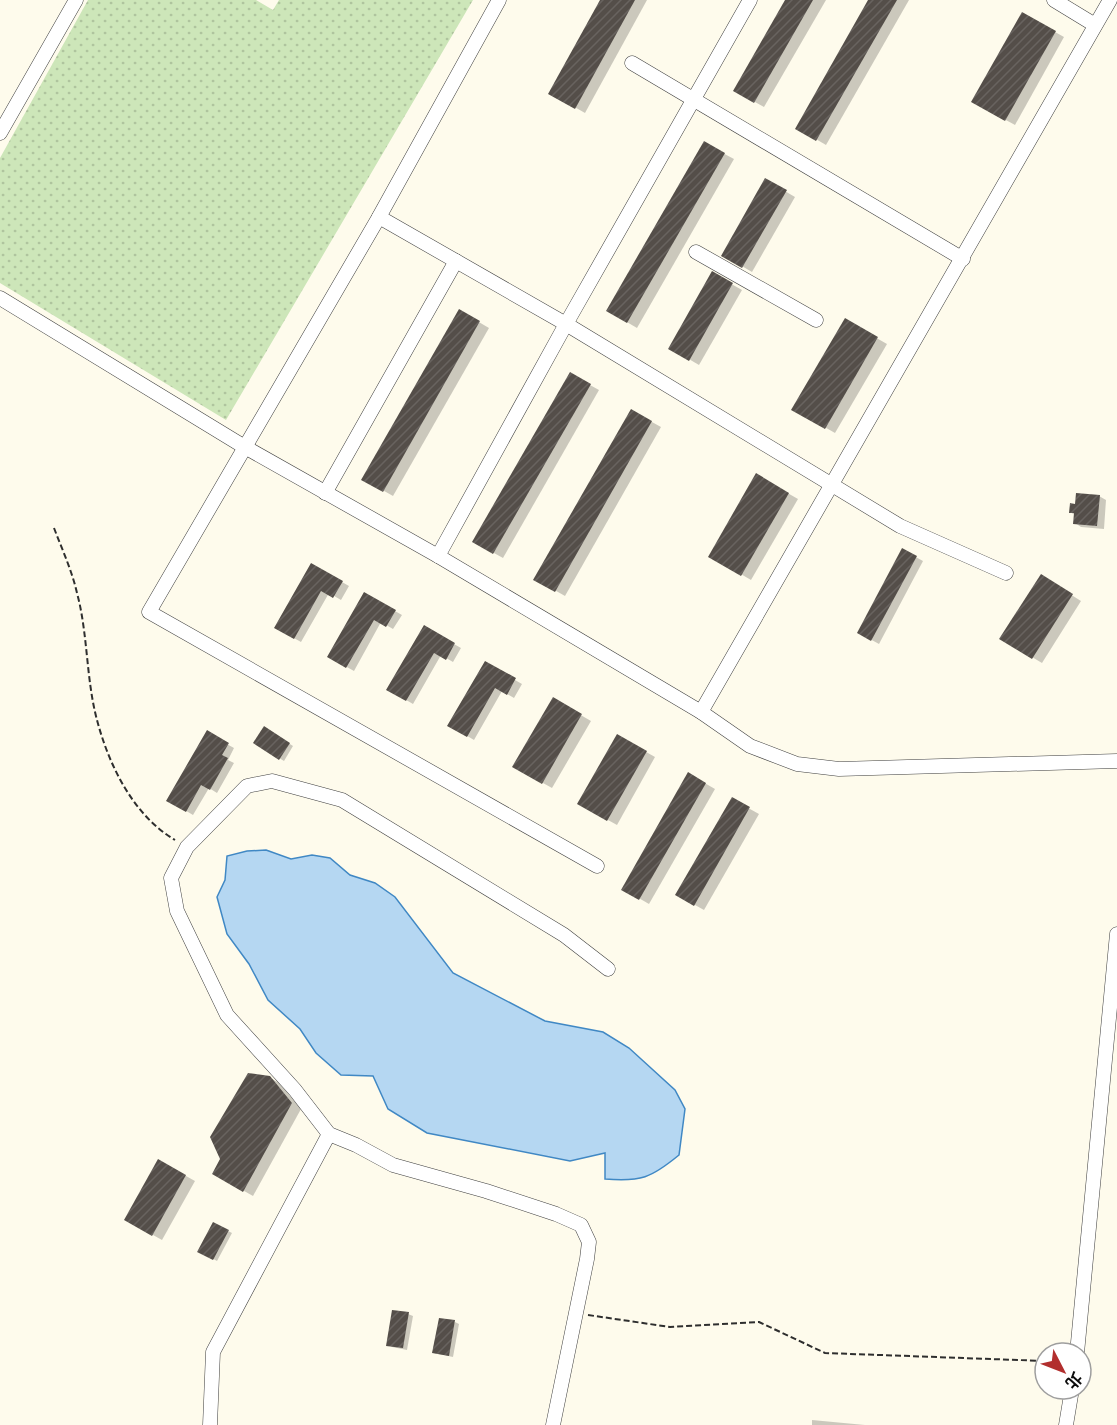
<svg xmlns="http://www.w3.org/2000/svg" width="1117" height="1425" font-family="Merriweather,'Noto Sans TC',serif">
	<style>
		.grass { fill: url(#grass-dots) }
		.water { fill: #b5d7f2; stroke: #4088c4; stroke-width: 1.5 }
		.shadow { fill: #0003 }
		.building { fill: url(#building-hatch) }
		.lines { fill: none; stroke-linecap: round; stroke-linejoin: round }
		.minor-casing { stroke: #3f3f3f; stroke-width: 15 }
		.path { stroke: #2e2e2e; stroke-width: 2; stroke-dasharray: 6 3; stroke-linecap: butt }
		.minor { stroke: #fff; stroke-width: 14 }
	</style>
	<defs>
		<pattern id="grass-dots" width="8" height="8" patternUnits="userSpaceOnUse" patternTransform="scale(1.5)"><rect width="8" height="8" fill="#cde6b9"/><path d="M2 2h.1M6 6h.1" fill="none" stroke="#afc49e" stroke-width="1.8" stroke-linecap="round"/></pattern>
		<pattern id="building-hatch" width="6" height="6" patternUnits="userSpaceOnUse" patternTransform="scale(1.5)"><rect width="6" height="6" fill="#544e49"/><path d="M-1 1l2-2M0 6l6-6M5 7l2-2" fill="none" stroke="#68635f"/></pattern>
	</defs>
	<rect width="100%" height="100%" fill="#fefbec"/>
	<path class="grass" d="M88 0H256L273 10 279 0H473L226 420 0 283V158Z"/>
	<path class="water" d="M266 850 291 859 312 855 330 858 350 875 375 883 395 897 453 973 545 1021 603 1032 629 1048 675 1090 685 1109 679 1155C651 1178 641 1182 605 1179V1153L570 1161 427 1133 388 1109 373 1076 341 1075 316 1053 300 1029 268 1000 249 964 227 934 217 897 225 880 227 856 247 851Z"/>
	<g class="shadow">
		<path d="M601 0H647L585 113 550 93Z"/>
		<path d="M787 0H826L764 107 735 91Z"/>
		<path d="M870 0H909L826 145 797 128Z"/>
		<path d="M1023 14 1064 37 1015 125 973 102Z"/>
		<path d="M704 143 734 159 637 328 608 311Z"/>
		<path d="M766 180 795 197 752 272 723 255Z"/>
		<path d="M712 273 742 290 699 365 670 348Z"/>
		<path d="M460 311 489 328 393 496 363 479Z"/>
		<path d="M845 320 887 344 835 433 793 409Z"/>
		<path d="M570 374 599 390 503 558 474 542Z"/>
		<path d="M632 411 661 427 565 596 535 579Z"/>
		<path d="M756 475 798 499 751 580 710 556Z"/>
		<path d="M1099 496 1106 500 1104 529 1081 527 1075 523V515L1070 512 1076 505Z"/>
		<path d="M903 550 923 561 879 644 859 633Z"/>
		<path d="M312 565 349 586 341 600 329 593 301 642 276 628Z"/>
		<path d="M1041 576 1081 601 1042 663 1002 639Z"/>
		<path d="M365 594 402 615 393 629 381 622 354 671 329 657Z"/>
		<path d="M424 627 461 648 453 662 441 655 413 704 389 690Z"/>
		<path d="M485 663 522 684 514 698 502 691 474 740 449 725Z"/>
		<path d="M553 699 591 721 552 788 514 767Z"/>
		<path d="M265 728 293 746 284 761 255 743Z"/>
		<path d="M207 733 234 748 228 760 234 763 217 793 209 788 193 815 168 800Z"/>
		<path d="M618 736 655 757 617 825 579 804Z"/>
		<path d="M689 774 715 789 649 904 623 889Z"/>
		<path d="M732 799 759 814 704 910 677 895Z"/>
		<path d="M269 1077 279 1083 301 1109 253 1196 214 1174Z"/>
		<path d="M159 1161 195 1181 162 1240 126 1220Z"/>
		<path d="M214 1224 232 1233 217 1261 199 1251Z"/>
		<path d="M408 1314 413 1316 407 1350 392 1347 388 1345Z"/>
		<path d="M455 1322 459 1324 453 1357 434 1353Z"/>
		<path d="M812 1420 865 1425H812Z"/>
	</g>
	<g class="building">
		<path d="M600 0H635L575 109 548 94Z"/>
		<path d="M785 0H813L754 103 733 91Z"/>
		<path d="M868 0H897L816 141 795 129Z"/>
		<path d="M1022 12 1056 31 1005 121 971 102Z"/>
		<path d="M704 141 725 153 627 323 606 311Z"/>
		<path d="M765 178 787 190 742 268 721 256Z"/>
		<path d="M712 271 733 283 689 361 668 349Z"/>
		<path d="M459 309 480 321 383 492 361 480Z"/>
		<path d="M845 318 878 337 825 429 791 410Z"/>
		<path d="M570 372 591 384 493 554 472 542Z"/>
		<path d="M631 409 652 421 555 592 533 580Z"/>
		<path d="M756 473 789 493 741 576 708 557Z"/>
		<path d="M1076 493 1100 495 1097 526 1073 524 1074 513H1069L1070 503 1075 504Z"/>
		<path d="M902 548 917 556 871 641 857 633Z"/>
		<path d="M311 563 343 581 333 598 321 591 294 639 274 628Z"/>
		<path d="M1041 574 1073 594 1032 659 999 639Z"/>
		<path d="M364 592 396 610 386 627 374 620 346 668 327 657Z"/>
		<path d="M424 625 455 643 446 660 434 653 406 701 386 690Z"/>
		<path d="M485 661 516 678 507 695 495 688 467 737 447 726Z"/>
		<path d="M553 697 582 714 542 784 512 767Z"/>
		<path d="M264 726 290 743 279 760 253 743Z"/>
		<path d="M207 730 229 743 222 755 228 758 210 790 201 785 186 812 166 801Z"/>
		<path d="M617 734 647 751 607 821 577 804Z"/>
		<path d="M688 772 706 783 639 900 621 890Z"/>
		<path d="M732 797 750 807 694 906 675 895Z"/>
		<path d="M248 1073 270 1076 292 1103 243 1192 212 1174 220 1159 210 1137Z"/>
		<path d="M158 1159 186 1175 152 1236 124 1220Z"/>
		<path d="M213 1222 229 1230 213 1260 197 1252Z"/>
		<path d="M392 1310 409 1312 403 1348 386 1346Z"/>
		<path d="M439 1318 455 1320 449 1356 432 1353Z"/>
	</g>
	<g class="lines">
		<defs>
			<g id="minor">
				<path d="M499 0 379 217 149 612 597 866"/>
				<path d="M1054 0 1095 25"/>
				<path d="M632 63 963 259"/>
				<path d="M0 133 76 0"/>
				<path d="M379 217 566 324 900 526 1006 573"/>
				<path d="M696 252 816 320"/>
				<path d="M0 298 243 446 438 556 701 712 750 746 797 764 839 769 1117 761"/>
				<path d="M325 493 456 261"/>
				<path d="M438 556 566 324 750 0"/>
				<path d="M701 712 1110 0"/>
				<path d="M1077 1353 1117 934"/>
				<path d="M210 1425 213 1352 329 1134"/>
				<path d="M553 1425 587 1259 589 1242 581 1225 556 1214 486 1191 393 1165 356 1145 329 1134 295 1090 227 1015 177 911 171 878 187 847 247 786 272 781 342 800 564 935 608 969"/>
				<path d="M1066 1425 1072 1389"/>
			</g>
		</defs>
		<use href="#minor" class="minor-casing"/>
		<g class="path">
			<path d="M54 528C62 549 72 571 77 593 88 634 86 679 97 720 109 766 134 816 175 840"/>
			<path d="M588 1315 670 1327 759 1322 825 1353 1045 1361"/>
		</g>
		<use href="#minor" class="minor"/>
	</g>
	<g transform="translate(1063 1371) rotate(132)"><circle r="28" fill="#ffffff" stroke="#9e9e9e" stroke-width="1.5"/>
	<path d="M0-4.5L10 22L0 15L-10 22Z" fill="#b22f2e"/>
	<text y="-9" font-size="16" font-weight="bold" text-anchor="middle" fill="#0c0c0c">北</text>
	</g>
</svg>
